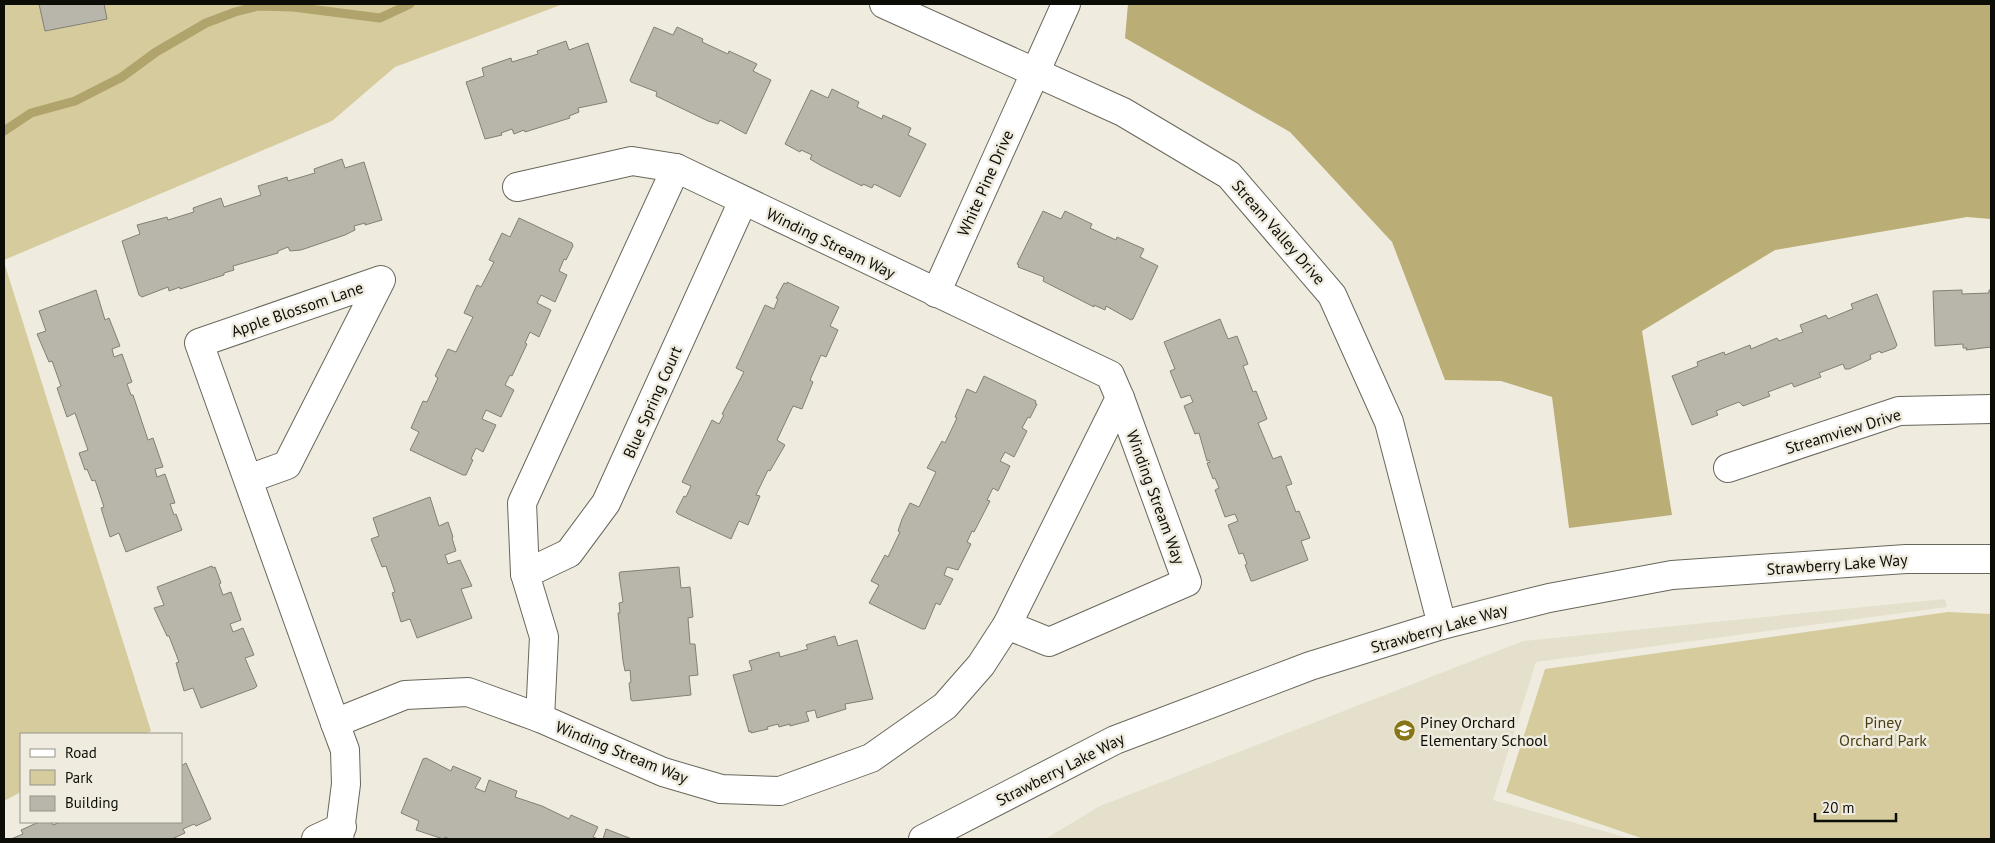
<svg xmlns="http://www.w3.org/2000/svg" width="1995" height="843" font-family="'PT Sans',sans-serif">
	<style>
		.built { fill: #e5e0cc }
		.green { fill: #d5cb9d }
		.forest { fill: #baad75 }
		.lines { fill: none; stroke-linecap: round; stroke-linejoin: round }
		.stream { stroke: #b0a36b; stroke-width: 9 }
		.building { fill: #b8b6aa; stroke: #828075 }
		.street-casing { stroke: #69675c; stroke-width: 30 }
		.secondary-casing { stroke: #69675c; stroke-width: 30 }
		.street { stroke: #fff; stroke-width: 28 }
		.secondary { stroke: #fff; stroke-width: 28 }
		.labels { text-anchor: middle; stroke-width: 5; stroke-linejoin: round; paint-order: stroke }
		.street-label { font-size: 16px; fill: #0d0d08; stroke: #efecdf }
		.poi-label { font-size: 16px; fill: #0d0d08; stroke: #efecdf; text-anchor: start }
		.park-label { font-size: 16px; fill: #493f12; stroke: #efecdf }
	</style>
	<rect width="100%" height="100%" fill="#efecdf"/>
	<path class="built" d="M1945 599 1947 607 1536 662 1493 800 1632 839H1045L1100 806 1523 641Z"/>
	<g class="green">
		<path d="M4 4H563L395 67 332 121 4 260Z"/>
		<path d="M4 262 151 731 145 734H21V792L4 801Z"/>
		<path d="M1948 612 1991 614V839H1644L1506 792 1545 669Z"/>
	</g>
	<path class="forest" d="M1128 4H1991V219L1967 217 1775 250 1642 331 1672 515 1569 528 1552 397 1501 381 1445 380 1392 242 1290 132 1125 38Z"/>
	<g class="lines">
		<path class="stream" d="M4 131 31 113 75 101 122 77 156 52 206 23 235 12 258 6 293 7 380 18 410 4"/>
	</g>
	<g class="building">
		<path d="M39 4H104L107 19 45 31Z"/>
		<path d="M654 27 673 35 677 27 703 39 702 42 728 54 729 51 757 64 753 71 771 80 746 134 720 120 718 124 708 121 656 96 657 92 631 82 630 80Z"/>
		<path d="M566 41 569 50 588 43 607 102 578 108 579 112 569 116 570 118 525 132 524 130 514 134 512 129 501 133 502 135 485 139 466 82 484 76 482 68 511 58 512 62 538 54 537 51Z"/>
		<path d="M832 89 859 102 857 107 882 119 883 115 911 128 908 135 926 144 900 197 874 184 872 188 863 184 862 186 820 165 810 159 812 155 801 150 800 152 785 144 811 90 828 98Z"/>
		<path d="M342 159 345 168 364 162 382 220 365 225V223L354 226 355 230 345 235 301 250 290 251 288 247 278 251V253L233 266 234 270 224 273V275L180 289V287L169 291 168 287 142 297 139 295 122 241 140 234 137 225 167 217 168 220 194 212 193 208 221 198 224 207 261 195 258 186 287 177 288 181 315 173 314 169Z"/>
		<path d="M1043 211 1061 219 1065 211 1092 224 1090 228 1116 240 1117 237 1144 249 1140 257 1158 266 1133 319 1131 320 1106 306 1105 310 1094 305V307L1043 281 1044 277 1018 267 1019 265 1017 264Z"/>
		<path d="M519 218 572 243 573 246 566 260 564 259 559 271 567 275 555 302 541 295 537 303 551 310 539 337 530 332 525 343 527 344 512 376 510 375 505 385 514 390 501 417 486 410 482 419 496 425 483 452 476 448 471 459 473 460 466 475H463L410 450 419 432 411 428 423 401 427 402 438 378 435 376 448 349 456 352 473 317 464 313 477 285 481 287 494 262 489 260 502 233 510 237Z"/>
		<path d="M787 282 839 307 830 326 838 330 826 357 821 355 810 380 813 382 802 409 793 406 777 440 785 445 770 471 768 470 756 495 760 496 748 525 739 521 731 539 678 514 676 512 684 496 686 497 691 486 682 482 712 420 719 424 724 415 722 414 744 372 736 368 765 305 774 309 778 299 776 298 784 283 787 284Z"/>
		<path d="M96 290 105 320 109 318 120 346 112 349 114 357 122 354 132 382 127 384 131 395H133L148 440 153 438 163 467 155 469 157 477 165 474 175 503 170 504 174 515 176 514 182 530 126 552 119 533 110 537 101 508 104 507 95 480 92 481 87 469 85 470 79 453 88 450 75 413 67 417 57 388 61 386 52 361 49 362 37 334 46 331 39 311Z"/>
		<path d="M1962 290V294L1989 293V290H1991V347L1966 350 1967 348H1963V344L1935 346 1933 291Z"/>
		<path d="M1877 294 1897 345 1895 348 1881 353 1880 351 1870 355 1871 359 1849 369H1845L1843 364 1819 373 1821 377 1794 387 1792 383 1768 392 1770 396 1743 406 1739 402 1716 411 1718 415 1692 425 1672 376 1698 366 1697 362 1724 352 1725 355 1750 345 1751 349 1777 338 1779 341 1800 333 1803 332 1800 325 1826 315 1828 319 1850 310 1853 309 1851 304Z"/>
		<path d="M1220 319 1228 339 1237 336 1248 364 1243 366 1253 392 1256 391 1267 419 1258 423 1273 459 1281 456 1292 484 1286 486 1296 512 1299 511 1310 538 1301 541 1308 560 1253 581H1251L1245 565 1247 564 1243 553 1239 554 1228 525 1238 521 1235 514 1225 517 1215 490 1219 488 1215 478 1213 479 1207 463 1210 462 1209 460 1207 461 1199 433 1195 434 1184 406 1193 402 1190 395 1181 398 1170 371 1175 369 1164 342Z"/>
		<path d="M984 376 1036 401 1035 403 1037 404 1030 418 1028 417 1022 428 1027 431 1014 457 1005 452 1004 454 1000 461 1010 466 998 491 993 488 987 500 990 501 974 532 972 531 967 542 971 544 958 570 947 567 944 575 953 579 940 605 936 603 925 629H922L869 603 879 585 871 581 885 555 888 557 900 532 898 531 902 519 910 503 919 507 936 472 927 468 942 441 945 443 957 418 955 417 967 389 976 393Z"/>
		<path d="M430 497 439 526 448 522 453 537 452 538 456 551 445 555 448 564 460 560 472 586 461 589 472 618 417 638 410 619 401 622 392 593 395 592 386 566 382 567 371 539 379 536 373 518Z"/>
		<path d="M212 566 213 568 215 567 221 583 219 584 223 595 231 592 241 620 230 624 233 632 243 628 254 655 245 658 257 686 255 688 201 708 193 688 184 691 176 663 179 662 169 636H167L154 608 164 605 157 587Z"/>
		<path d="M679 567 681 588 690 587 693 617 688 618 690 644H695L698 675 689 676 691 695 633 701 631 700 629 683 631 682 630 670 625 671 623 661 618 613H620L619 603 623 602 619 574 620 572Z"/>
		<path d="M835 636 838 646 857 640 873 699 845 704 846 709 817 718 815 710 806 712 809 721 790 726V724L779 727 778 724 767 727 768 729 751 733V731L749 732 733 675 752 670 749 661 779 652 780 657 808 649 806 645Z"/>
		<path d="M426 758 451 771 453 766 481 778 475 788 485 792 489 780 517 791 515 797 542 806 569 819 571 815 598 827 593 837 598 839H450L445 837 443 839 416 830 419 821 401 813 423 759Z"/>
		<path d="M186 763 211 819 196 826 194 824 183 829 185 833 172 839H11L23 834 21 830 39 822H51L53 825 61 822H181V766Z"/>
		<path d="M606 829 632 839H603Z"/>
	</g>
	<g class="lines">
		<defs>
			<g id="street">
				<path d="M884 4 1123 112 1229 175 1332 295 1389 422 1442 625"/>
				<path d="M936 293 1066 4"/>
				<path d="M1728 468 1899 411 1991 409"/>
				<path d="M248 479 287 465 381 280 199 343 335 723 345 750 346 784 339 839"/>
				<path d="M525 574 569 553 606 503 743 201"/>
				<path d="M1007 625 1049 642 1187 582 1120 398"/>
				<path d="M540 718 544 637 525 574 522 503 676 168"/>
				<path d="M335 723 405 695 468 692 540 718 663 772 721 789 780 791 871 758 945 706 981 665 1007 625 1120 398 1110 375 676 168 632 161 517 187"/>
				<path d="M316 839 342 827"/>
			</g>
			<path id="secondary" d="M923 839 1115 740 1310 666 1442 625 1549 598 1672 575 1906 559H1991"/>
		</defs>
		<use href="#street" class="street-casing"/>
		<use href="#secondary" class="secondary-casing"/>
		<use href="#street" class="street"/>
		<use href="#secondary" class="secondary"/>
	</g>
	<defs>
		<symbol id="school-disc" viewBox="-11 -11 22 22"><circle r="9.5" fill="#887518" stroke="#efecdf"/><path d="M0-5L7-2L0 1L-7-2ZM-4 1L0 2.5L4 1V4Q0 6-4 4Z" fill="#fff"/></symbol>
	</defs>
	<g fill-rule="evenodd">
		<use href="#school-disc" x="1392" y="718" width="25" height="25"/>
	</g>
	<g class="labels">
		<g class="street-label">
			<text transform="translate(985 183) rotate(-66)" y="6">White Pine Drive</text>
			<text transform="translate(1279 232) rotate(49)" y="6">Stream Valley Drive</text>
			<text transform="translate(831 243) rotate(26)" y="6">Winding Stream Way</text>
			<text transform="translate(297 309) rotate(-19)" y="6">Apple Blossom Lane</text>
			<text transform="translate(652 402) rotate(-66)" y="6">Blue Spring Court</text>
			<text transform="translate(1843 431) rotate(-17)" y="6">Streamview Drive</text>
			<text transform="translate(1156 497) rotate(70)" y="6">Winding Stream Way</text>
			<text transform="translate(1837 564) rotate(-4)" y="6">Strawberry Lake Way</text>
			<text transform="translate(1439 628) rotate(-16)" y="6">Strawberry Lake Way</text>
			<text transform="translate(622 752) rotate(22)" y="6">Winding Stream Way</text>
			<text transform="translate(1060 769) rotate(-27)" y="6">Strawberry Lake Way</text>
		</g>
		<g class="poi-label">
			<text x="1420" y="728">Piney Orchard<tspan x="1420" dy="18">Elementary School</tspan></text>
		</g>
		<g class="park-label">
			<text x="1883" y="728">Piney<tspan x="1883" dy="18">Orchard Park</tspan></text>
		</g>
	</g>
	<rect width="1995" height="843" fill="none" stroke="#0d0d08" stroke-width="10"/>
	<rect x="20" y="733" width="162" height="90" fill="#efecdf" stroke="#959389"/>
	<rect x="30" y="749" width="25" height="8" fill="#ffffff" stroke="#959389"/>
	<text x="65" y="758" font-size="15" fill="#0d0d08">Road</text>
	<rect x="30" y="770" width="25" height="15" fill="#d5cb9d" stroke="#959389"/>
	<text x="65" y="783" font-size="15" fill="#0d0d08">Park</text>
	<rect x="30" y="796" width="25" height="15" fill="#b8b6aa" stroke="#959389"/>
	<text x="65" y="808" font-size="15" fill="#0d0d08">Building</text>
	<path d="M1815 813v8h81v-8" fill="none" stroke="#0d0d08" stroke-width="2.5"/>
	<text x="1822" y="813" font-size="15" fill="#0d0d08" stroke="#efecdf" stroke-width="4" paint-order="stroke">20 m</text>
</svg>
